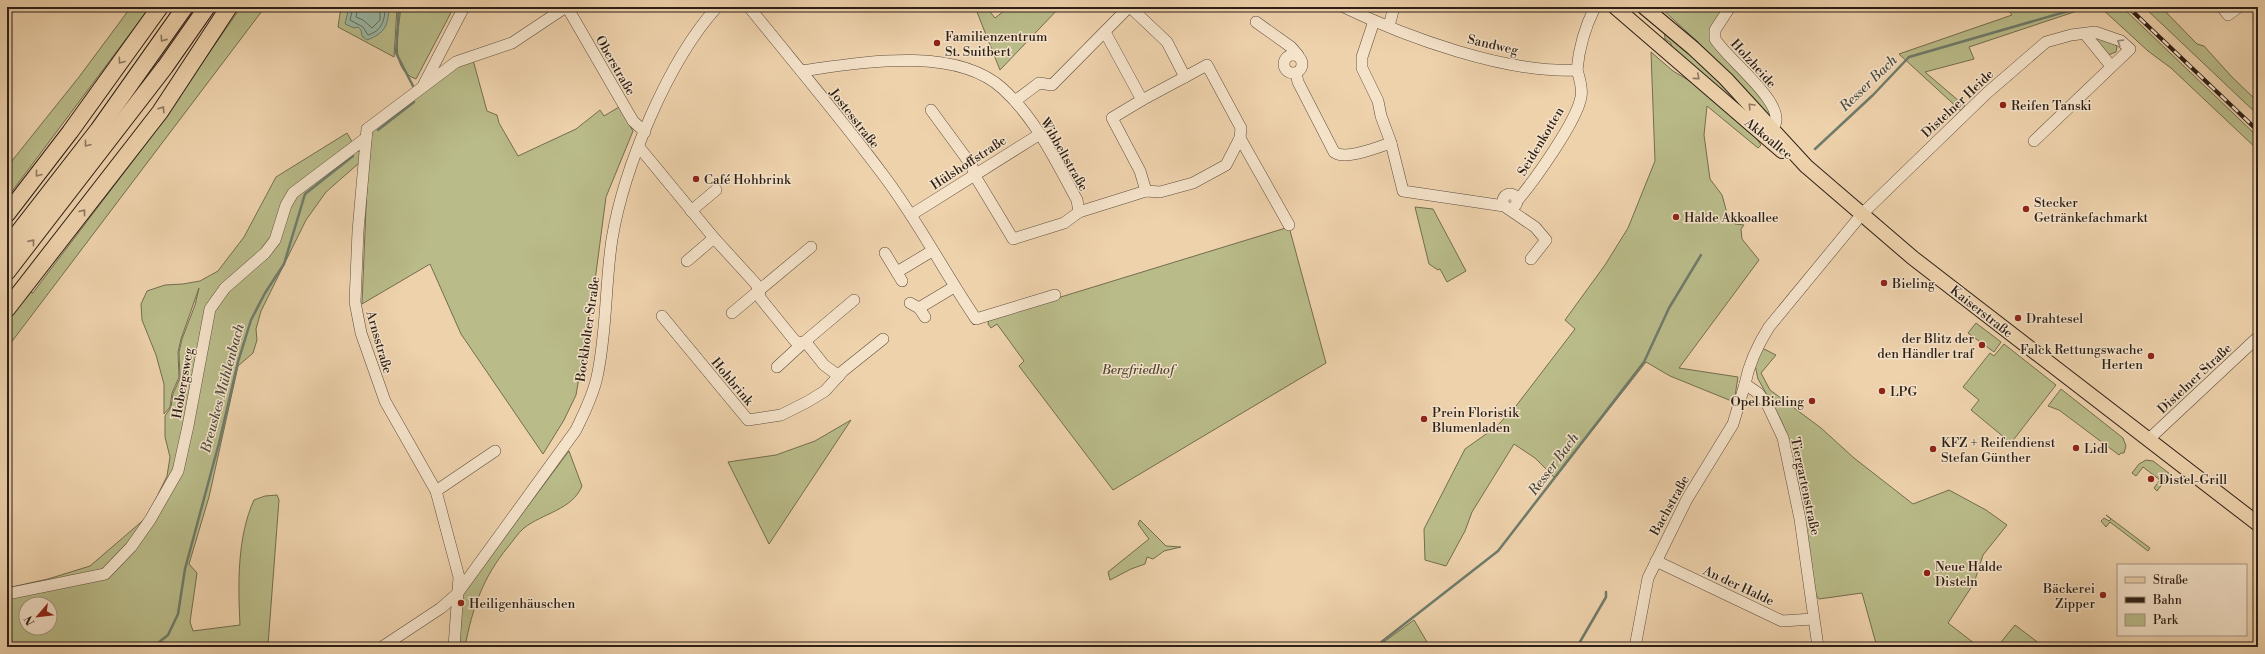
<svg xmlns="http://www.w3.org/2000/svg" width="2265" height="654" font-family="'Libre Bodoni',serif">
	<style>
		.green { fill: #b9bb89; stroke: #736d50; fill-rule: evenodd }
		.water { fill: #9bb8a4; stroke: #6f7b6b }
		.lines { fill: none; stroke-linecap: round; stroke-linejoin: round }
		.shore { stroke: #646c5d; stroke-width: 1 }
		.stream { stroke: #6f7b6b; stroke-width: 2.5 }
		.minor-casing { stroke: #5d4c3c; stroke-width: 12 }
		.major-casing { stroke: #2d1f16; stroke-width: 16 }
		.highway-casing { stroke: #2d1f16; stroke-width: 18 }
		.minor { stroke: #f4e2c9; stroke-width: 11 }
		.major { stroke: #eed2ac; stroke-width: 14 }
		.highway { stroke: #eed2ac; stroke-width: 16 }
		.rail-casing { stroke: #2d1f16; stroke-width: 4 }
		.rail { stroke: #f4e2c9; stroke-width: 2.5; stroke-dasharray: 8; stroke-linecap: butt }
		.oneway { stroke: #8e7861 }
		.oneway2 { stroke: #9a8a78 }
		.poi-dot { fill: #8f2418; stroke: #f4e2c9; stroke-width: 1.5 }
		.labels { text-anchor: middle; stroke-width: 3; stroke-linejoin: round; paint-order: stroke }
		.poi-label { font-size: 13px; fill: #2d1f16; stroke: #f4e2c9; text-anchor: start }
		.street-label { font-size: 13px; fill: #2d1f16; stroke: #f4e2c9 }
		.park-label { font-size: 13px; font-style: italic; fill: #504633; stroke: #f4e2c9 }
		.water-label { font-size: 14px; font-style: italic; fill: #4e4d41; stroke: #f4e2c9 }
	</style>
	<rect width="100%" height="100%" fill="#eed2ac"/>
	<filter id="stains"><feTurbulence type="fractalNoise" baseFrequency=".005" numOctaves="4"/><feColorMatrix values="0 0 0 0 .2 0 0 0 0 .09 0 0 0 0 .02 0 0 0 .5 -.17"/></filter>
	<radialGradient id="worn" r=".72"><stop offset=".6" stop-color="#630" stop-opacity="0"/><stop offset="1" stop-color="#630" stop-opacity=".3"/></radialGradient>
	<g class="green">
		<path d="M131 7H150L7 198V167L79 77Z"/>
		<path d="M241 7H265L7 348V320L30 292 33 293 38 286 145 145Z"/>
		<path d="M341 7H397L394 57 338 27Z"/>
		<path d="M401 7H454L416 79C388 70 399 28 401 7Z"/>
		<path d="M975 7H986L995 18 1009 7H1060L1000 70Z"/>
		<path d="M1660 7H1724L1712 28 1766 102 1771 118 1701 45Z"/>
		<path d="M2006 7H2018L2022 11 2032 7H2089L1969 47 1974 59 1925 72 1966 107 1961 111 1899 54 2012 15Z"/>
		<path d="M2100 7H2122L2258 137V150L2171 68 2148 51Z"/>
		<path d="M2144 7H2161L2197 44 2204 46 2232 77 2258 102V115Z"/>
		<path d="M1664 28 1764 125 1671 53V43L1665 39Z"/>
		<path d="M2096 37 2113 42 2117 47 2116 52 2108 55 2093 38Z"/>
		<path d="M1651 52 1673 71 1698 86 1755 136 1761 145 1758 148 1707 106 1704 135 1710 179 1722 195 1727 213 1735 224 1744 225 1741 229 1742 239 1759 260 1679 368 1738 377 1734 402 1670 376 1646 362 1555 478 1535 458 1514 444 1472 512 1465 531 1446 566 1425 560 1424 529 1465 449 1496 427 1516 406 1575 329 1565 320 1605 265 1628 228 1655 161Z"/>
		<path d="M473 60 487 111 497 115 499 123 518 156 576 129 600 110 604 116 619 107 633 131 606 197 593 296 576 395 564 420 543 454 461 334 430 264 362 304 369 136 373 129 461 63Z"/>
		<path d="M347 133 356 149 362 155 359 163 326 192 306 220 261 311 256 329 257 340 253 353 238 366 209 497 189 564 197 573 190 622 193 631 240 625C238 585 237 537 254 500L265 496 277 495 279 500 268 645 260 647H7V588L48 579 90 566 147 517 167 476 170 457 165 437V416L171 407 173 394 180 378 179 352 182 339 195 305 199 288 181 339 178 352 179 377 172 393 170 407 164 414V384L156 355 142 320 141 304 147 291 165 285 183 284 200 281 218 271 244 237 276 177ZM26 604H50V628H26Z"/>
		<path d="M1415 207 1433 209 1466 271 1447 282 1440 269 1438 270 1429 264Z"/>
		<path d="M1289 227 1326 363 1113 490 1019 366 1024 361 997 324 991 328 988 324 989 319Z"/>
		<path d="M1976 323 2001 342 1994 352 1968 333Z"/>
		<path d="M2004 344 2056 385 2011 443 1971 410 1979 400 1963 387 1990 353 1994 356Z"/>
		<path d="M1762 348 1776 355 1761 373 1770 390 1821 428 1854 458 1913 504 1949 490 1986 510 2007 525 1983 555 1974 583 1948 623 1979 647H1877L1862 593 1819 599 1816 595 1792 446 1780 418 1758 379 1755 365Z"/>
		<path d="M2061 389 2123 438 2126 446 2124 453H2121L2119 455 2059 410 2048 406Z"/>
		<path d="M851 420 769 544 728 462 776 455 815 441Z"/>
		<path d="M569 451 582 486C572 510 543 513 524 528 518 533 513 541 508 547 483 577 472 609 465 647H457L462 594Z"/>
		<path d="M2146 460 2153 461 2170 474 2157 491 2154 488 2160 480 2143 467 2136 476 2132 473 2139 464Z"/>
		<path d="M2106 515 2150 548 2148 551 2110 522 2106 527 2101 521 2104 518 2109 521 2111 519Z"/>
		<path d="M1140 520 1166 546 1181 547 1164 551 1153 559 1147 557 1145 564 1131 569 1110 580 1108 572 1149 539 1138 524Z"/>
		<path d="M1414 620 1430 647H1377Z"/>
		<path d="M2015 625 2044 647H1997Z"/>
	</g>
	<path class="water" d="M349 7H389C388 26 385 33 367 40L362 36 361 30 358 27 354 28 345 24Z"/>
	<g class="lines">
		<g class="shore">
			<path d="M353 7 350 20 363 27 368 35C382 31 385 20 385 7"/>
			<path d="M358 7 356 17 363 20 372 28 380 20V7"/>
		</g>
		<g class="stream">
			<path d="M399 7 396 53 413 86"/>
			<path d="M378 130 414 102"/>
			<path d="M1815 149 1873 95 1909 57 2082 7"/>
			<path d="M153 647 168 635 178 614 185 569 219 443 238 362 251 320 265 293 284 264 305 194 353 156"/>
			<path d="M1375 647 1498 551 1644 362 1669 308 1701 255"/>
			<path d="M1577 647 1606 597V592"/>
		</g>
		<defs>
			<g id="minor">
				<path d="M567 7 633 121 645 132"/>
				<path d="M749 7C794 63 841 118 884 176 918 221 944 272 976 319L1055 295"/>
				<path d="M1130 7 1167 42 1185 77 1207 65 1241 128 1240 138"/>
				<path d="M1344 7C1406 37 1507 74 1577 70 1579 47 1585 27 1595 7"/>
				<path d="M1730 7 1715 30V39C1727 59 1785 102 1775 125 1774 129 1770 132 1767 135"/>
				<path d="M2222 7 2228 15 2239 7"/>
				<path d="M1256 22 1291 47 1298 55"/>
				<path d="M1389 26 1394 7"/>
				<path d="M1105 32 1142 100 1112 118 1140 171 1146 191"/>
				<path d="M2085 34 2111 66"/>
				<circle cx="1293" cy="64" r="9"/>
				<path d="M801 71C859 63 955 45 1003 89 1036 119 1056 162 1077 200L1079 212"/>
				<path d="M1296 73 1298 82 1334 152C1345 161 1378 147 1391 143L1381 116 1378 101 1362 68V57L1374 21"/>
				<path d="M424 84 464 7"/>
				<path d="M1142 100 1185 77"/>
				<path d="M1015 101 1039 83 1052 85 1129 7"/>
				<path d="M931 110 972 166 975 176 1013 239 1064 223 1079 212 1146 191 1160 192 1193 183 1226 165 1240 138 1289 225"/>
				<path d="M1391 143 1403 191 1504 206"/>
				<path d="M639 147 714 238 756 284 761 299 795 341 803 343 854 300"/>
				<circle cx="1510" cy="201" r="7"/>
				<path d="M1517 201C1534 181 1577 121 1581 97 1583 88 1579 77 1577 70"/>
				<path d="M1507 208 1535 227 1546 240 1531 259"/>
				<path d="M691 211 716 190"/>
				<path d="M911 215 1040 134"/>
				<path d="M885 253 902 281"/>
				<path d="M687 261 714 238"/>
				<path d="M897 272 932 251"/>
				<path d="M910 303 919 308 954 287"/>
				<path d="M919 308 925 317"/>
				<path d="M732 313 811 247"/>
				<path d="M662 316 748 420 781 415 807 402 825 391 843 371 883 339"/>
				<path d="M777 367 803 343 808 345 824 365 839 376"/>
				<path d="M2149 439 2258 337"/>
				<path d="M436 491 495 451"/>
				<path d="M1656 561 1782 621 1813 619"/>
				<path d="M7 594 105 574 131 547 150 520 178 471 188 426 210 309 225 288 265 253 275 240 286 205 293 193 366 138"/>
				<path d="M382 647 441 608 457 594 576 430C584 413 593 396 597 377 607 332 605 284 612 239 624 167 668 61 717 7"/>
				<path d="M454 647 459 577 436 491 385 401 361 333 355 302 358 231 367 129 456 62 512 43 566 7"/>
				<path d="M1635 647 1648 578 1687 499 1733 424 1745 384"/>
				<path d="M1818 647 1800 519 1783 438 1767 404 1758 393 1745 384C1749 363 1757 346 1769 327L1862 214 1987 93 2046 42 2071 35 2095 32 2121 41 2130 49 2034 141"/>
			</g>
			<g id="major">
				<path d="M1615 7 1782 151"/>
				<path d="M1644 7 1693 48 1726 79 1806 166 1913 258 2258 524"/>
			</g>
			<g id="highway">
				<path d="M7 214 70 132 160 7"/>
				<path d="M7 247 98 130 185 7"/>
				<path d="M7 272 165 67 207 7"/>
				<path d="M7 309 160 112 229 7"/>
			</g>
		</defs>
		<use href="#minor" class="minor-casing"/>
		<use href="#major" class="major-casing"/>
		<use href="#highway" class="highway-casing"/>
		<use href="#minor" class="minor"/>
		<use href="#major" class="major"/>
		<use href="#highway" class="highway"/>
		<defs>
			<path id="rail" d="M2128 7 2258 131"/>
		</defs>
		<use href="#rail" class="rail-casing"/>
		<use href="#rail" class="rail"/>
	</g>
	<defs><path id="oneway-chevron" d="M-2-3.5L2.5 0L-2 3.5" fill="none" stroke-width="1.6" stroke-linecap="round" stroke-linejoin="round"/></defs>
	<g class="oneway">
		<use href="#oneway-chevron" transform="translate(163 39) rotate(125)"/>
		<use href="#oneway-chevron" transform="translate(121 61) rotate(126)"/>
		<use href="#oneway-chevron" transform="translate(1697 77) rotate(40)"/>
		<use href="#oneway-chevron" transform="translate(1751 106) rotate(-133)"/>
		<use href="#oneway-chevron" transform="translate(162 109) rotate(-57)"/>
		<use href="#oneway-chevron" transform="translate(87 144) rotate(128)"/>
		<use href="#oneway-chevron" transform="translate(38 174) rotate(128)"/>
		<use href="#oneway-chevron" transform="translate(83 212) rotate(-52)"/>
		<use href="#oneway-chevron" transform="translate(32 242) rotate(-51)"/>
	</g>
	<use class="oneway2" href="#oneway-chevron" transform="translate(2120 42) rotate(-148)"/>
	<g class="poi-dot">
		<circle cx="937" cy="43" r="4"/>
		<circle cx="2003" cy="105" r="4"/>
		<circle cx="696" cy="179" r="4"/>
		<circle cx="2026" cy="209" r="4"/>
		<circle cx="1676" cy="217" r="4"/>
		<circle cx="1884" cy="283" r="4"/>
		<circle cx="2018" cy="318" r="4"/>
		<circle cx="1982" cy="345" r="4"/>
		<circle cx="2151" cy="356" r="4"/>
		<circle cx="1882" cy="391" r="4"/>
		<circle cx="1812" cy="401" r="4"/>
		<circle cx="1424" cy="419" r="4"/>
		<circle cx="2076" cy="448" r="4"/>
		<circle cx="1933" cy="449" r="4"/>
		<circle cx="2151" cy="479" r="4"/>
		<circle cx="1927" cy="573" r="4"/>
		<circle cx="2103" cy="595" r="4"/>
		<circle cx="461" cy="603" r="4"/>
	</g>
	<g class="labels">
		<g class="poi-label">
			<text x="945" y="41">Familienzentrum<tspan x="945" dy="15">St. Suitbert</tspan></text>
			<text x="2011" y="110">Reifen Tanski</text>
			<text x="704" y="184">Café Hohbrink</text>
			<text x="2034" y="207">Stecker<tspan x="2034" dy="15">Getränkefachmarkt</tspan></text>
			<text x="1684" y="222">Halde Akkoallee</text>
			<text x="1892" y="288">Bieling</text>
			<text x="2026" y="323">Drahtesel</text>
			<text x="1974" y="343" text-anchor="end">der Blitz der<tspan x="1974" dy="15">den Händler traf</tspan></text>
			<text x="2143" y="354" text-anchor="end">Falck Rettungswache<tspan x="2143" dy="15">Herten</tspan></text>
			<text x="1890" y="396">LPG</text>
			<text x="1804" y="406" text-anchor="end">Opel Bieling</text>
			<text x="1432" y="417">Prein Floristik<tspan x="1432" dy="15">Blumenladen</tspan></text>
			<text x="1941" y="447">KFZ + Reifendienst<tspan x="1941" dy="15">Stefan Günther</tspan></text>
			<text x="2084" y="453">Lidl</text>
			<text x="2159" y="484">Distel-Grill</text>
			<text x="1935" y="571">Neue Halde<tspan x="1935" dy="15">Disteln</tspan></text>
			<text x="2095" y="593" text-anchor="end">Bäckerei<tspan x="2095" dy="15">Zipper</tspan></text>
			<text x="469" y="608">Heiligenhäuschen</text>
		</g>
		<g class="street-label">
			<text transform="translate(1493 44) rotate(13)" y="5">Sandweg</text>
			<text transform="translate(1754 63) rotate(48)" y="5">Holzheide</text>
			<text transform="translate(616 65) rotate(60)" y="5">Oberstraße</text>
			<text transform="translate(1957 103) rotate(-43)" y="5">Distelner Heide</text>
			<text transform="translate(855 118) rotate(52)" y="5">Jostesstraße</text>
			<text transform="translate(1769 138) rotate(39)" y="5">Akkoallee</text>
			<text transform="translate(1540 141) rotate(-59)" y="5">Seidenkotten</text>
			<text transform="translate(1065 154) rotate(60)" y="5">Wibbeltstraße</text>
			<text transform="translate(968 162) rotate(-33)" y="5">Hülshoffstraße</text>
			<text transform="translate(1982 311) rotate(38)" y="5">Kaiserstraße</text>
			<text transform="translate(587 329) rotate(-82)" y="5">Bockholter Straße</text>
			<text transform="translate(380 342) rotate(74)" y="5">Arnsstraße</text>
			<text transform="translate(2194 378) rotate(-43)" y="5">Distelner Straße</text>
			<text transform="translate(733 381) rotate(50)" y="5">Hohbrink</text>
			<text transform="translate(182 383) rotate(-80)" y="5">Hobergsweg</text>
			<text transform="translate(1806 486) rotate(78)" y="5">Tiergartenstraße</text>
			<text transform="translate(1669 505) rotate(-61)" y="5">Bachstraße</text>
			<text transform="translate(1739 585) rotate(25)" y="5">An der Halde</text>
		</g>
		<g class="park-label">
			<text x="1138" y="374">Bergfriedhof</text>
		</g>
		<g class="water-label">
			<text transform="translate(1868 83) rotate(-44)" y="5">Resser Bach</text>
			<text transform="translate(222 388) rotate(-75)" y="5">Breuskes Mühlenbach</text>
			<text transform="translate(1553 464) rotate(-53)" y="5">Resser Bach</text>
		</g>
	</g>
	<rect width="2265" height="654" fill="none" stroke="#eed2ac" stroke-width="24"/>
	<rect x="8" y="8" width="2249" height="638" fill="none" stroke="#2d1f16" stroke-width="2"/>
	<rect x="12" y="12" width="2241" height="630" fill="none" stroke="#2d1f16"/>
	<rect x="2117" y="564" width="130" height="72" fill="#f4e2c9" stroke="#a49481"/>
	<rect x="2125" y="577" width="20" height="6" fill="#eed2ac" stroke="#a49481"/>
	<text x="2153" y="584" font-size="12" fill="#2d1f16">Straße</text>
	<rect x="2125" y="597" width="20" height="6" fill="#2d1f16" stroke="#a49481"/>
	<text x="2153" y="604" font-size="12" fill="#2d1f16">Bahn</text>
	<rect x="2125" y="614" width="20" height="12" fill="#b9bb89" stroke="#a49481"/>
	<text x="2153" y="624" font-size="12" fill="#2d1f16">Park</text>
	<g transform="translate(38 616) rotate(242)"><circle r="19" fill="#f4e2c9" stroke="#a49481"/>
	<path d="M0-3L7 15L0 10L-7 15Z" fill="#8f2418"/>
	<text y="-6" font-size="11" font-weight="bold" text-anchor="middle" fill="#2d1f16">N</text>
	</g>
	<rect width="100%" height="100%" filter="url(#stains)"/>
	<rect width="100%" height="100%" fill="url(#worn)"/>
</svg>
